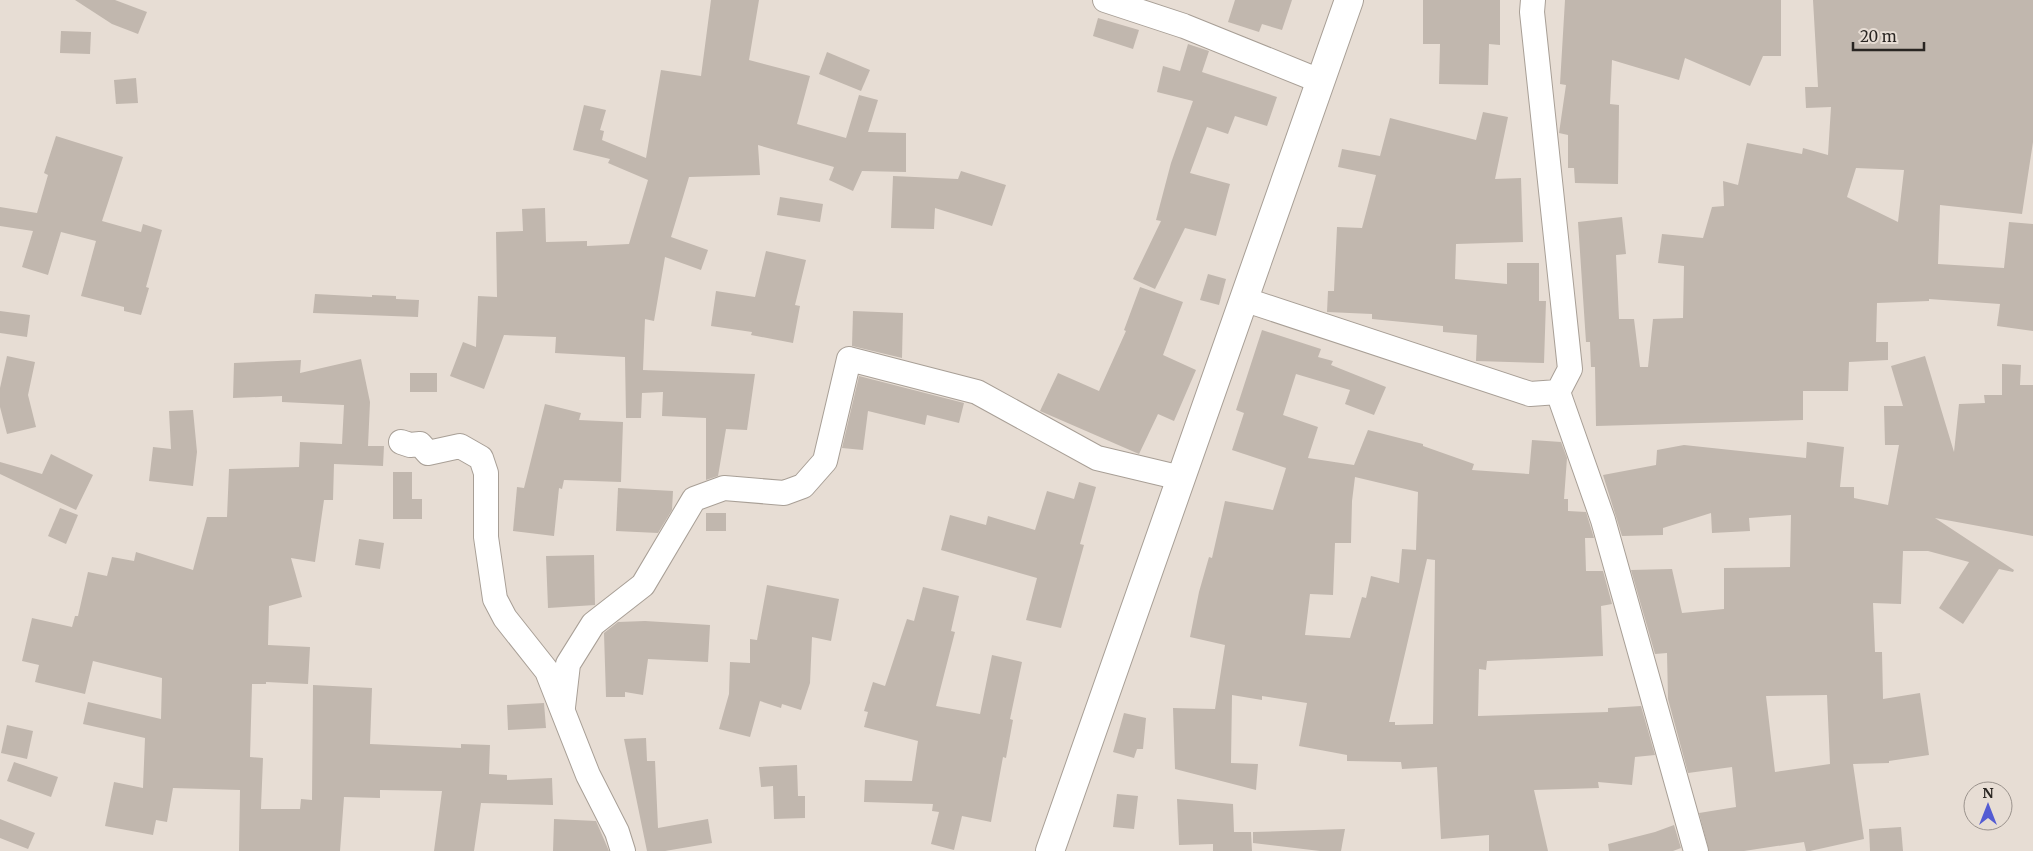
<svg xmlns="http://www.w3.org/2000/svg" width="2033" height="851" font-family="Merriweather,serif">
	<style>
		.building { fill: #c1b7ae; fill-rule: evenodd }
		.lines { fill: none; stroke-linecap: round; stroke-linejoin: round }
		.street-casing { stroke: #a89f96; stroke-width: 26 }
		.secondary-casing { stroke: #a89f96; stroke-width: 30 }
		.street { stroke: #fff; stroke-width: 24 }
		.secondary { stroke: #fff; stroke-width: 28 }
	</style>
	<rect width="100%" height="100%" fill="#e7ddd4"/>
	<g class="building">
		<path d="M75 0H115L147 12 138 34 112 24Z"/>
		<path d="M711 0H759L749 60 810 76 797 124 846 138 859 95 878 100 868 132 906 133V172L862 171 853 191 829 180 834 167 758 145 760 175 689 177 671 237 708 250 701 270 665 257 654 321 645 319 643 370 755 374 747 430 726 429 718 476 706 480V418L662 416 663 392 642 393 641 418H626L625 357 555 353 556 337 504 335 484 389 450 376 463 342 476 347 478 296 497 297 496 232 523 231 522 209 545 208 546 242 587 241V246L629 244 648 180 608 163 610 159 573 150 584 105 606 110 600 130 604 131 602 140 646 158 661 70 701 76Z"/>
		<path d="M1235 0H1292L1282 30 1262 24 1259 32 1228 22Z"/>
		<path d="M1423 0H1500V45L1489 44 1488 85 1439 84 1440 44H1423Z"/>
		<path d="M1565 0H1781V56H1763L1750 86 1685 58 1679 80 1612 60 1610 104 1619 105 1618 184 1575 183 1574 168H1568V135L1559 133 1566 85 1560 84Z"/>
		<path d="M1813 0H2033V142L2022 214 1940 205 1938 264 2004 268 2009 222 2033 224V331L1997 326 2000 304 1929 299V301L1877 303 1876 342H1888V360L1849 362 1848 391H1803V420L1596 426 1595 367H1591L1590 342H1586L1578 222 1622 217 1626 254 1616 255 1619 319H1634L1640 367H1648L1653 319 1683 318 1684 266 1658 263 1662 234 1703 238 1712 207 1724 206 1723 181 1738 185 1747 143 1802 154 1803 148 1828 155 1831 107 1806 108 1805 87H1818ZM1856 168 1904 170 1898 222 1847 197Z"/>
		<path d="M1098 18 1139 30 1133 49 1093 36Z"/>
		<path d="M61 31 91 32 90 54 60 53Z"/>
		<path d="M1188 44 1209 51 1202 72 1277 97 1267 126 1235 116 1228 134 1207 127 1190 173 1230 184 1216 236 1185 228 1155 289 1133 279 1161 221 1156 220 1171 163 1193 101 1157 92 1163 66 1180 71Z"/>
		<path d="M827 52 870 70 861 91 819 74Z"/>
		<path d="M136 78 138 103 116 104 114 80Z"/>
		<path d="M1483 112 1508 117 1495 179 1521 178 1523 242 1456 244 1455 279 1507 284V263H1539V301H1546L1544 363 1476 361 1477 335 1443 332V326L1372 319V314L1327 312 1328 291H1334L1337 227 1362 228 1376 175 1338 167 1342 149 1380 156 1390 118 1476 140Z"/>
		<path d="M56 136 123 157 102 221 141 232 143 224 162 230 146 287 149 288 141 315 124 311V307L81 296 96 241 61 232 48 275 22 267 33 231 0 226V207L37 213 48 175 44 173Z"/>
		<path d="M961 171 1006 185 992 226 935 208 934 229 891 228 893 176 958 179Z"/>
		<path d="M780 197 823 204 820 222 777 215Z"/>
		<path d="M766 251 806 260 795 305 800 306 793 343 751 335 752 332 711 326 716 291 755 297Z"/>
		<path d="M1208 274 1226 279 1219 305 1200 300Z"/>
		<path d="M1140 287 1183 302 1163 355 1196 370 1174 421 1158 414 1139 454 1040 411 1058 373 1099 391 1126 331 1124 330Z"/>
		<path d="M315 294 372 297V295L396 296V299L419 300 418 317 313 313Z"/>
		<path d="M0 311 30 315 27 337 0 333Z"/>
		<path d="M853 311 903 313 902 358 852 346Z"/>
		<path d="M1262 330 1321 349 1318 357 1333 361 1331 365 1386 387 1374 415 1345 404 1350 390 1296 374 1283 415 1318 427 1308 458 1354 465 1368 430 1423 444V446L1474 464 1472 470 1529 474 1532 440 1561 442 1567 458 1564 499H1568V511L1586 512 1594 538H1585L1586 571H1603L1612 604 1601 606 1603 656 1487 661 1486 670 1479 669 1478 716 1608 712V708L1641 706 1655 755 1635 757 1632 785 1598 782 1599 788 1534 790 1548 851H1489V835L1441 839 1437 767 1402 769 1401 762 1347 761V755L1299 746 1307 703 1262 696V700L1232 695 1231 763 1258 764 1256 790 1175 769 1173 708 1215 709 1225 645 1190 637 1199 592 1209 557 1212 558 1225 501 1273 510 1286 468 1232 450 1244 413 1236 410ZM1355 477 1418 492 1416 550 1402 549 1399 583 1371 576 1366 598 1362 597 1350 638 1305 635 1310 594 1333 595 1335 543H1351L1352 501ZM1427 559 1435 560 1433 724 1395 725V722H1389Z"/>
		<path d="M7 356 35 362 28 395 36 427 7 434 0 407V388Z"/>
		<path d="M1925 356 1954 452 1959 404 1985 403 1984 395H2002V364L2021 365 2020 385H2033V536L1935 518 2014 570 2013 572 1999 569 1963 624 1939 608 1969 562 1928 551H1903L1901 604 1873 603 1875 652H1882L1883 699 1920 693 1929 755 1889 761V763L1853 764 1864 839 1810 851H1806L1804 842 1744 851H1709L1699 813 1736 807 1732 767 1688 773 1668 699 1667 653 1655 654 1631 570 1672 569 1682 613 1724 609V568L1790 567 1791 515 1749 518 1750 531 1712 533 1711 513 1663 528V535L1622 536 1603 475 1656 465 1657 450 1684 445 1806 458 1807 442 1844 447 1840 487H1854V498L1888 505 1899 445H1885L1884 406H1903L1891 366ZM1827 695 1830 764 1775 772 1766 696Z"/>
		<path d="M361 359 370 402 368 446H384L383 466 334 464 333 500H324L315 562 291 558 302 597 269 606 268 645 310 647 308 684 266 682V684H252L250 757 263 758 261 809H300L301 799 312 800 313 685 372 688 370 744 461 748V744L490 745 489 774 507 775V780L552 778 553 805 481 803 474 851H434L442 791 380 790V798L344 797 340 851H239L240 790 173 788 167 822 156 820 153 835 105 826 114 782 143 788 145 738 83 724 88 702 161 719 162 678 93 661 85 694 35 682 39 665 22 661 32 618 72 627 75 616H78L88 572 107 576 112 557 134 561 136 552 193 570 207 517H227L229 469 299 467 300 442 342 444 344 405 282 402V396L233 398 234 363 301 360 300 373Z"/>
		<rect x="410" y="373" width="27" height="19"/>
		<path d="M859 376 964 403 959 423 927 415 925 425 868 411 863 450 842 448Z"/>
		<path d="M545 404 581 413 579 420 623 422 621 482 564 480 562 489 559 488 554 536 513 531 517 487 524 488Z"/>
		<path d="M193 410 197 452 193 486 149 481 153 447 171 449 169 411Z"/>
		<path d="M51 454 93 475 76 510 0 474V462L42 474Z"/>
		<path d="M393 472H412V499H422V519H393Z"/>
		<path d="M1079 482 1096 487 1080 544 1084 545 1061 628 1026 620 1037 578 941 550 950 515 986 525 988 516 1035 530 1047 491 1074 499Z"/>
		<path d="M618 488 673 491 672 510 658 533 616 531Z"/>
		<path d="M60 508 78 515 66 544 48 536Z"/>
		<rect x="706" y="513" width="20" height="18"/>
		<path d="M359 539 384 543 380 569 355 565Z"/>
		<path d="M594 555 595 605 548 608 546 556Z"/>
		<path d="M767 585 839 599 831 641 812 637 810 683 801 710 782 704 781 708 760 701 750 737 719 729 729 694 730 662 750 663V639L757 640Z"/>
		<path d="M923 587 959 596 951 631 955 632 936 706 980 714 992 655 1022 662 1010 719 1013 720 1006 758 1003 757 991 822 962 816 954 850 931 844 939 812 932 811 933 804 864 802 865 780 912 781 918 741 864 727 868 712 864 711 873 682 885 686 907 619 914 621Z"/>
		<path d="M645 621 710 625 708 662 648 659 643 695 625 692V697H606L604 633 618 622Z"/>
		<path d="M544 703 546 728 508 730 507 705Z"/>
		<path d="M1124 713 1146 718 1143 749H1137L1134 758 1113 752Z"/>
		<path d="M7 725 33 731 27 759 1 753Z"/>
		<path d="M646 738 647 761H655L658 828 708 819 712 843 665 851H647L624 739Z"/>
		<path d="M14 762 58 777 51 797 7 781Z"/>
		<path d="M797 765 798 796H805V818L774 819 773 786 761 787 759 767Z"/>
		<path d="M1117 794 1138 796 1134 829 1113 827Z"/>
		<path d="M1177 799 1233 804 1234 832H1251L1252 851H1213V844L1179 845Z"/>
		<path d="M0 819 35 833 28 849 0 838Z"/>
		<path d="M554 819 596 821 609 851H553Z"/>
		<path d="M1674 825 1681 848 1673 851H1609L1608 844 1655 832Z"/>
		<path d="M1901 827 1903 851H1870L1869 829Z"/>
		<path d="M1345 829 1341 851H1320L1253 843V832Z"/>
	</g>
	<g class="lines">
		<defs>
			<g id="street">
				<path d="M1105 0 1184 26 1320 81"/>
				<path d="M1243 299 1530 394 1558 392 1570 369 1532 12 1533 0"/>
				<path d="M1558 392 1603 520 1696 851"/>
				<path d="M401 442 410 445 420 444 428 453 460 446 481 458 486 473V537L495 599 505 618 547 671 588 775 617 832 623 851"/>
				<path d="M563 707 568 664 593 624 643 585 694 499 724 488 784 493 803 486 825 461 849 359 977 392 1097 458 1181 478"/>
			</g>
			<path id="secondary" d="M1050 851 1349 0"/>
		</defs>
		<use href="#street" class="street-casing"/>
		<use href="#secondary" class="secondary-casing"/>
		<use href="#street" class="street"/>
		<use href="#secondary" class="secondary"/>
	</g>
	<g transform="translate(1988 806)"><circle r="24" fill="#e7ddd4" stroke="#9b938d"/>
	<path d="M0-4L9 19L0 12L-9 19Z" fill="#545cd3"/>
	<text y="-8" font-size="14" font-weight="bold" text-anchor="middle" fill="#292522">N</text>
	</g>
	<path d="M1853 42v8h71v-8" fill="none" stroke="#292522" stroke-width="2.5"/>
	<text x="1860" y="42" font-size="15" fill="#292522" stroke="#e7ddd4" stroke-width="4" paint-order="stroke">20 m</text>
</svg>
